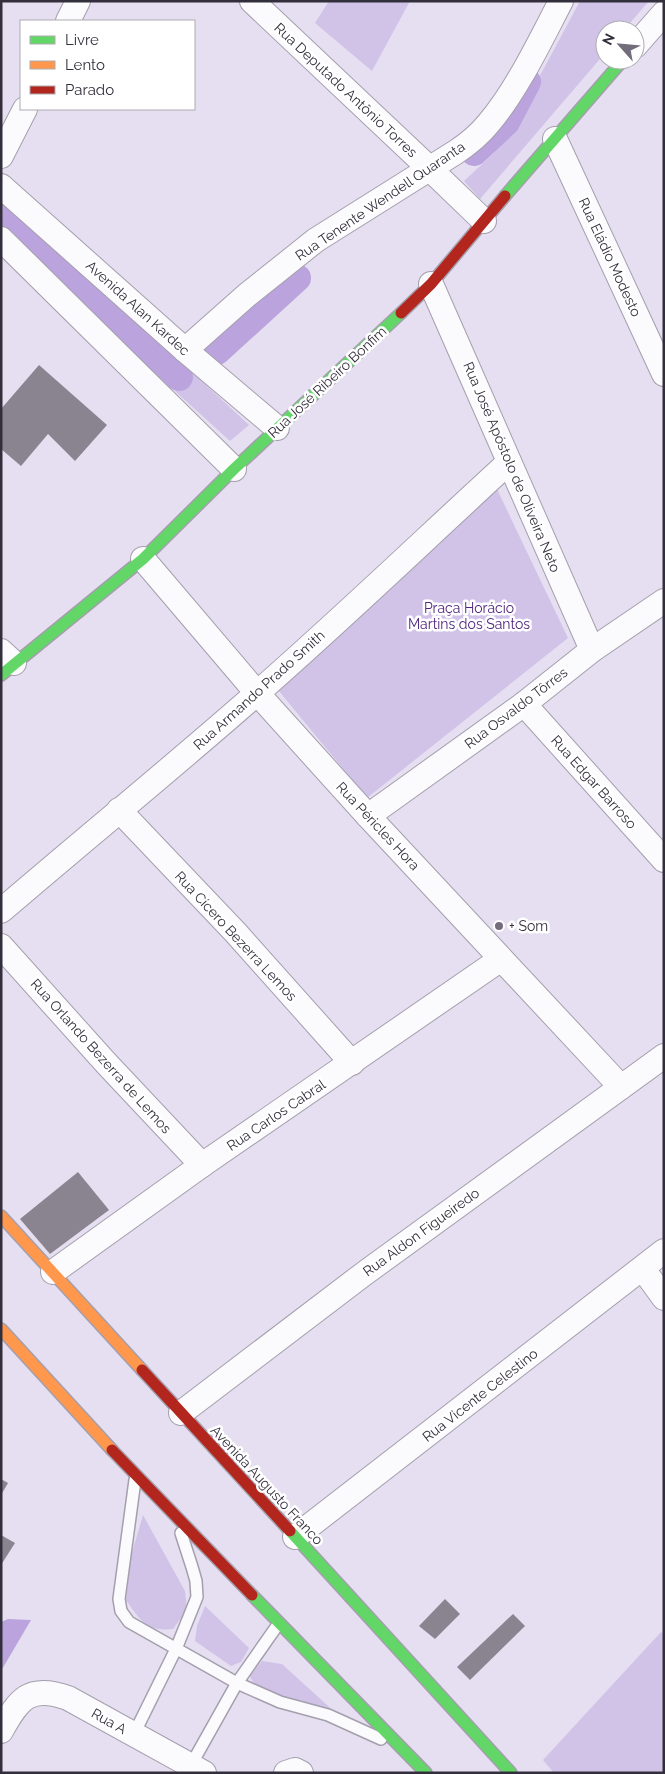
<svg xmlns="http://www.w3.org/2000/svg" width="665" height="1774" font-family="Raleway,sans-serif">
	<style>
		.green { fill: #d1c3e8 }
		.water { fill: #bba4de }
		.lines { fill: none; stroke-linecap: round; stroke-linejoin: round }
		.canal { stroke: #bba4de; stroke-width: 28 }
		.building { fill: #8a8491 }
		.lane-casing { stroke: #a49fac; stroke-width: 14 }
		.street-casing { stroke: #a49fac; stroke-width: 26 }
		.fast-casing { stroke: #a49fac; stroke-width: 14 }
		.slow-casing { stroke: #a49fac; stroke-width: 14 }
		.jam-casing { stroke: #a49fac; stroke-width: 14 }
		.lane { stroke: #fbfafd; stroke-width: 11 }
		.street { stroke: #fbfafd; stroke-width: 24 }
		.fast { stroke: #63d668; stroke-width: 11 }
		.slow { stroke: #ff974d; stroke-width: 11 }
		.jam { stroke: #b3261e; stroke-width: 11 }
		.poi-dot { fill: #726c7b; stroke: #fff; stroke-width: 2 }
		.labels { text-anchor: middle; stroke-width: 5; stroke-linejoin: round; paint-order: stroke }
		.street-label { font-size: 14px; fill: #332e3b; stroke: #fff }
		.park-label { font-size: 14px; fill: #50267e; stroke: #fff }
		.poi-label { font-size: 14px; fill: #332e3b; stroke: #fff; text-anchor: start }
	</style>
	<rect width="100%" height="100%" fill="#e6dff1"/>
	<g class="green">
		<path d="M329 1H410L372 71 315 23Z"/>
		<path d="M580 1H649L624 30H605V53L480 199 464 181 494 153 543 70Z"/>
		<path d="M193 373 249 425 230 441 175 391Z"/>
		<path d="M496 487 568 638 367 798 274 685Z"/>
		<path d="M143 1515 185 1591 187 1610 173 1629C147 1632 140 1620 126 1600L131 1556Z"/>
		<path d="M205 1606 249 1648 241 1662 231 1666 195 1641 197 1626Z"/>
		<path d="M661 1632 664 1634V1769L662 1773H554L543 1760Z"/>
		<path d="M262 1661 282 1664 338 1715 301 1701 267 1693 255 1687 250 1676Z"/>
	</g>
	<path class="water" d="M8 1619 31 1620 1 1671V1622Z"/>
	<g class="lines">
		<g class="canal">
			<path d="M474 152 506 122 527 82"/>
			<path d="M1 213 179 377"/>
			<path d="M217 351 297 278"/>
		</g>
	</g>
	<g class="building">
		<path d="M39 365 107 425 75 461 48 434 21 466 1 449V409Z"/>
		<path d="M78 1172 109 1210 50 1254 20 1219Z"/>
		<path d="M1 1479 8 1483 1 1495Z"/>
		<path d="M1 1535 15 1543 1 1565Z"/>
		<path d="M445 1599 460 1614 435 1639 419 1626Z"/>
		<path d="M513 1614 525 1626 470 1680 457 1667Z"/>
	</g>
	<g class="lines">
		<defs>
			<g id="lane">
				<path d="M135 1480 119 1599 121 1611 129 1622 237 1683 280 1702 328 1715 381 1739"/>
				<path d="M134 1734 176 1649 197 1597 196 1581 192 1567 181 1533"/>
				<path d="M191 1765 237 1683 279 1623"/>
			</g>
			<g id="street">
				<path d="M252 1 429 168 484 221"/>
				<path d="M68 21 78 1"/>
				<path d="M635 46 664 13"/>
				<path d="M555 139 664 374"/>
				<path d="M1 156 25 109"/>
				<path d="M1 186 185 350 277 428"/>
				<path d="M1 239 234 469"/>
				<path d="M431 284 592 650"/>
				<path d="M185 350 247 295 316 240 456 152C468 144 479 135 488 124 517 90 540 41 561 1"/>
				<path d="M143 559 257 693 368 816 621 1087"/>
				<path d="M1 651 14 663"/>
				<path d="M524 704 664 860"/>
				<path d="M119 810 236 933 352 1063"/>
				<path d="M368 816 524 704 592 650 664 601"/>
				<path d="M1 911C86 838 172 768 255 695 342 619 425 539 509 462"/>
				<path d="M1 946 106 1063 202 1165"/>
				<path d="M643 1269 664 1298"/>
				<path d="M53 1272 202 1165 501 959"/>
				<path d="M181 1413 365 1273 664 1056"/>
				<path d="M295 1537 664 1251"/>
				<path d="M1 1731C19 1699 29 1684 68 1698L204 1773"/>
				<path d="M286 1773 295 1770 301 1773"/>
			</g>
			<g id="fast">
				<path d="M505 196 623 60"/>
				<path d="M1 675 143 559 234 469 401 313"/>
				<path d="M290 1531 511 1773"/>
				<path d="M252 1595 426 1773"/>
			</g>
			<g id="slow">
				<path d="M1 1216 142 1370"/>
				<path d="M1 1329 112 1450"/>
			</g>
			<g id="jam">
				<path d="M401 313 431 284 505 196"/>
				<path d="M142 1370 290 1531"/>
				<path d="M112 1450 252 1595"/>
			</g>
		</defs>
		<use href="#lane" class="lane-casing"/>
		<use href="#street" class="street-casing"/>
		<use href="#fast" class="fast-casing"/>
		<use href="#slow" class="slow-casing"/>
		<use href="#jam" class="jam-casing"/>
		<use href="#lane" class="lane"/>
		<use href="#street" class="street"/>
		<use href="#fast" class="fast"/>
		<use href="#slow" class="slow"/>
		<use href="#jam" class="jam"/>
	</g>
	<circle class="poi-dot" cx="499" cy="926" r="5"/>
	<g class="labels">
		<g class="street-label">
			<text transform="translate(346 90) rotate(43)" y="5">Rua Deputado Antônio Torres</text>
			<text transform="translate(380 201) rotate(-34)" y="5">Rua Tenente Wendell Quaranta</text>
			<text transform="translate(610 257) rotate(65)" y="5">Rua Eládio Modesto</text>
			<text transform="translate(138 308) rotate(42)" y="5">Avenida Alan Kardec</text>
			<text transform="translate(327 382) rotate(-43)" y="5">Rua José Ribeiro Bonfim</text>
			<text transform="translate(512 467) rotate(67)" y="5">Rua José Apóstolo de Oliveira Neto</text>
			<text transform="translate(259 690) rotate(-42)" y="5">Rua Armando Prado Smith</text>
			<text transform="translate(516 708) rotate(-37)" y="5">Rua Osvaldo Tôrres</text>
			<text transform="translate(594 782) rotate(48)" y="5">Rua Edgar Barroso</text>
			<text transform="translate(378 826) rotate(47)" y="5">Rua Péricles Hora</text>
			<text transform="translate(236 936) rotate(47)" y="5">Rua Cícero Bezerra Lemos</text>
			<text transform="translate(101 1056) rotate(48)" y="5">Rua Orlando Bezerra de Lemos</text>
			<text transform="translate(276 1115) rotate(-34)" y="5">Rua Carlos Cabral</text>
			<text transform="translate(421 1232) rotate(-36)" y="5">Rua Aldon Figueiredo</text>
			<text transform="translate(480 1395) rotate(-38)" y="5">Rua Vicente Celestino</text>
			<text transform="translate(267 1485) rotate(47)" y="5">Avenida Augusto Franco</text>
			<text transform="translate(109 1721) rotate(29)" y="5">Rua A</text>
		</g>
		<g class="park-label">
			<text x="469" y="613">Praça Horácio<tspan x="469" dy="16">Martins dos Santos</tspan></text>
		</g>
		<g class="poi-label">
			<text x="509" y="931">+ Som</text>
		</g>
	</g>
	<rect width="665" height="1774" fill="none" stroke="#332e3b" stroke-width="5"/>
	<rect x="20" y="20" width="175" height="90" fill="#ffffff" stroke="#adabb1"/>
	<rect x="30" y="36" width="25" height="8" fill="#63d668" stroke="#adabb1"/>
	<text x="65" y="45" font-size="15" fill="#332e3b">Livre</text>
	<rect x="30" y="61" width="25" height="8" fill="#ff974d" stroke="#adabb1"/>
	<text x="65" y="70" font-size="15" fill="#332e3b">Lento</text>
	<rect x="30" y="86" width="25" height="8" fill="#b3261e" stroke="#adabb1"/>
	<text x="65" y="95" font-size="15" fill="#332e3b">Parado</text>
	<g transform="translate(620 45) rotate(297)"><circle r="24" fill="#ffffff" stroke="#adabb1"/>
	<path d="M0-4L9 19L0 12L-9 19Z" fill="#726c7b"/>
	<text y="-8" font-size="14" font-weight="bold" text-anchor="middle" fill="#332e3b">N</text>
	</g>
</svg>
